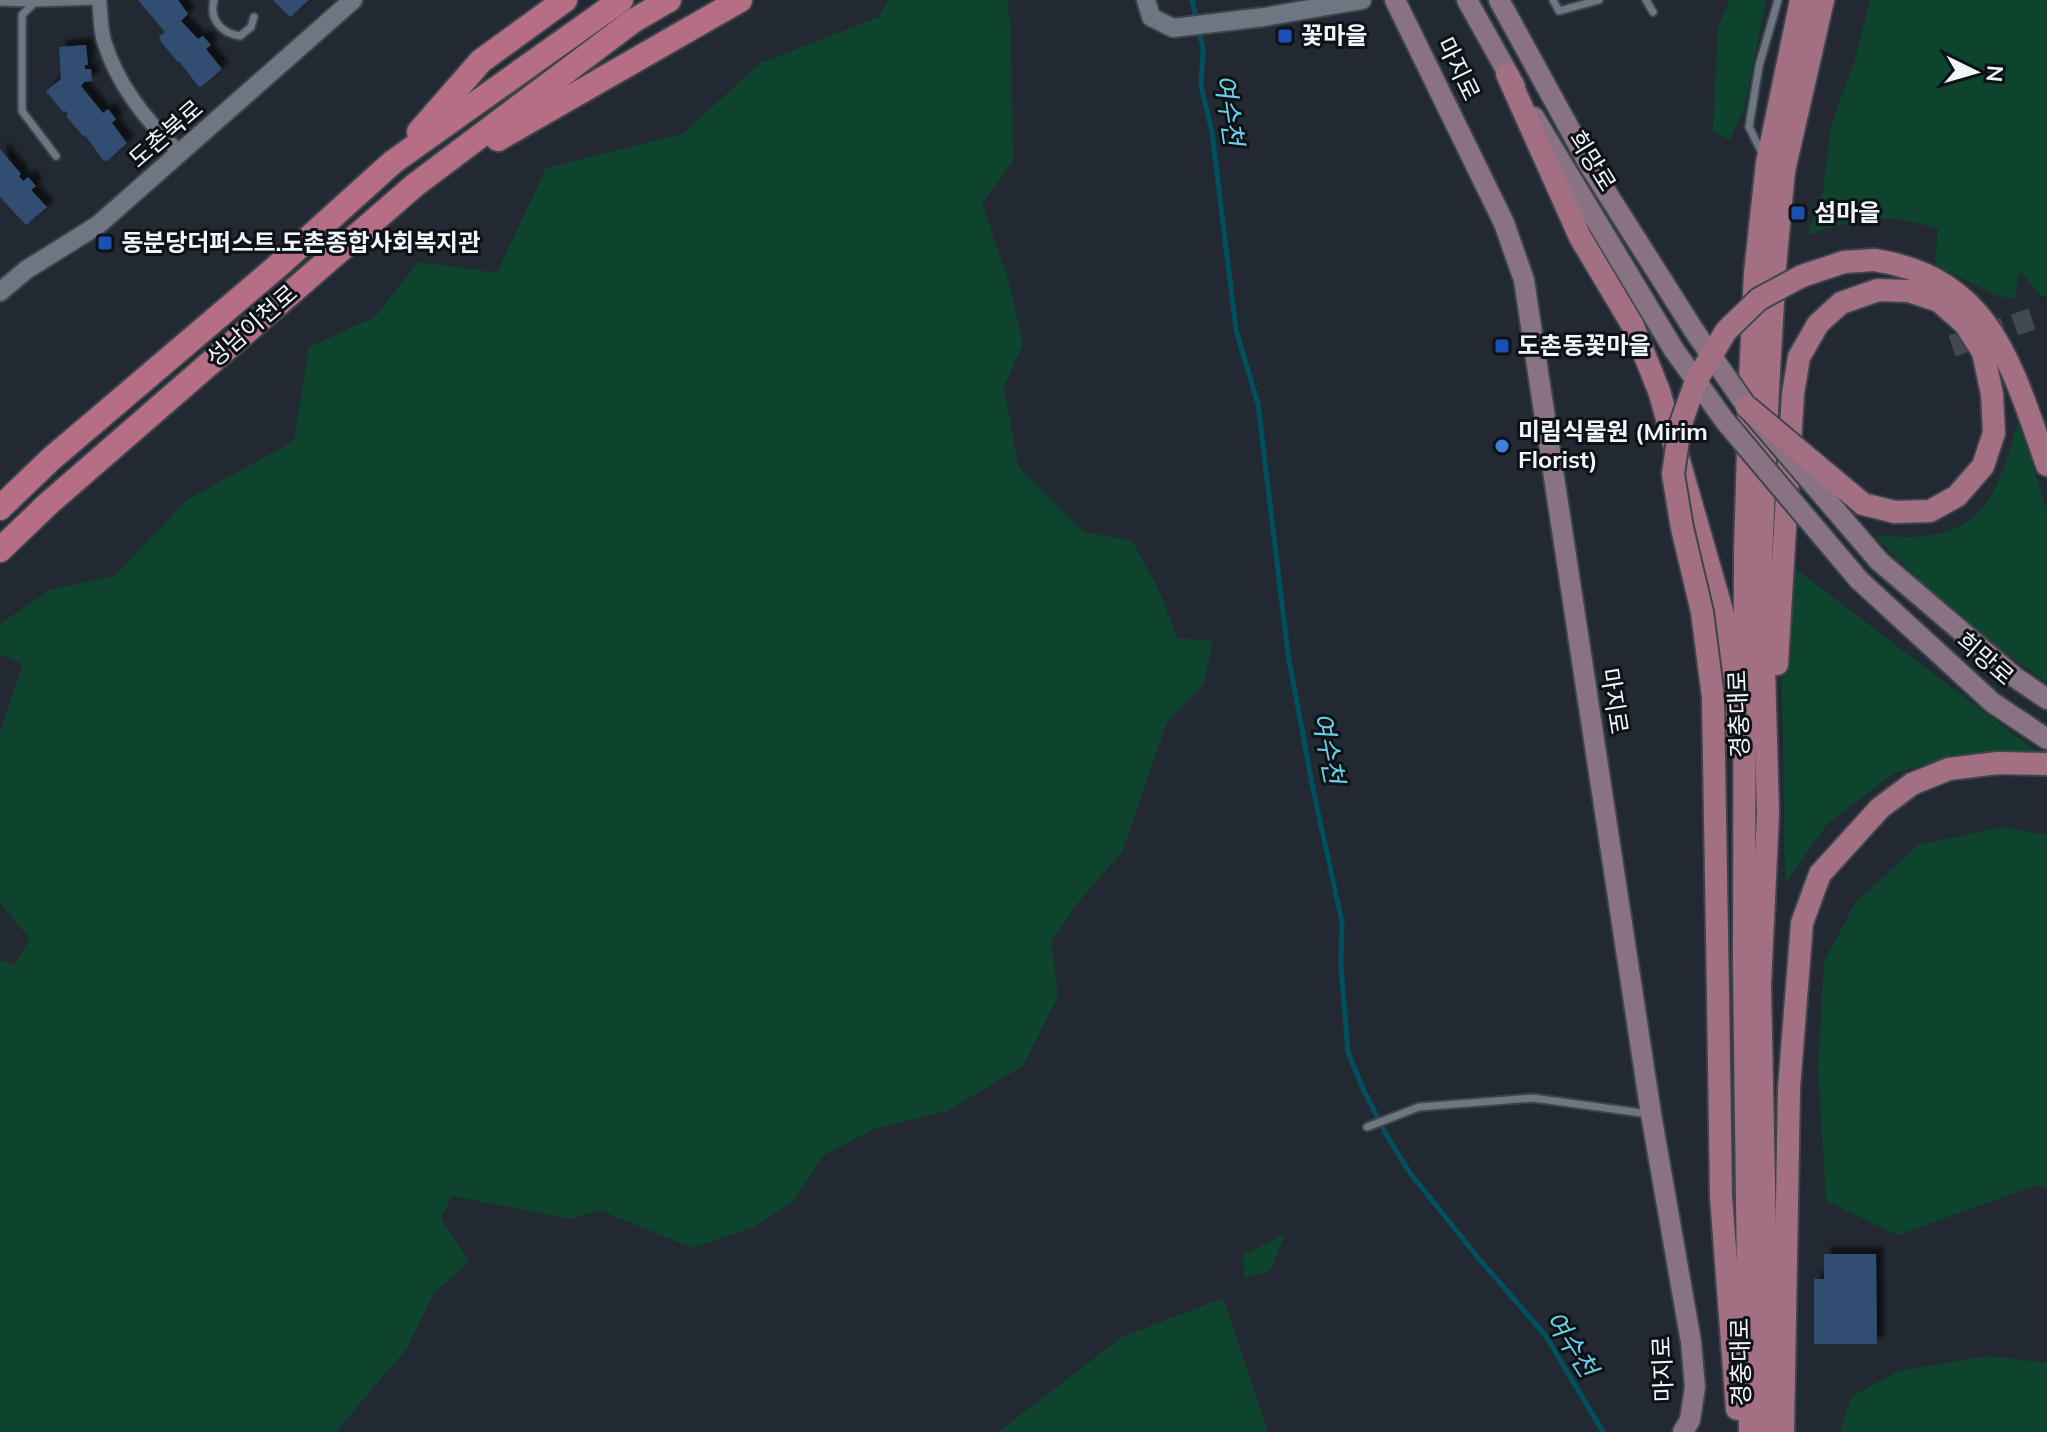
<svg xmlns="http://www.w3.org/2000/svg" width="2047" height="1432" font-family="Mulish,'Noto Sans KR',sans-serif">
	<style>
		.green { fill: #0e442e }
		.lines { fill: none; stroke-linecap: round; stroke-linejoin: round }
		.stream { stroke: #00505f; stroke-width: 5 }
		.building { fill: #304e72; filter: url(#shadow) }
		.primary-tunnel { stroke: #414850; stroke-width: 22; stroke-dasharray: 22 11; stroke-linecap: butt }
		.service-casing { stroke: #3d444c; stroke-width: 11 }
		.minor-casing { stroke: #3d444c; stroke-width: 18 }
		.tertiary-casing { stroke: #3d444c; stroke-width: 22 }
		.secondary-casing { stroke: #3d444c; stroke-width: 24 }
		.primary-casing { stroke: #3d444c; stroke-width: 26 }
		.trunk-casing { stroke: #3d444c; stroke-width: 28 }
		.service { stroke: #6e7681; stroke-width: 7 }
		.minor { stroke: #6e7681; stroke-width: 14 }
		.tertiary { stroke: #6e7681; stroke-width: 18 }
		.secondary { stroke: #897382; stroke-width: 20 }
		.primary { stroke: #a37083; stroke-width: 22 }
		.trunk { stroke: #b56e84; stroke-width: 24 }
		.secondary-bridge-casing { stroke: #3d444c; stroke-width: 24; stroke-linecap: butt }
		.primary-bridge-casing { stroke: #3d444c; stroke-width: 26; stroke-linecap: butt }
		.secondary-bridge { stroke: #897382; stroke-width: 20 }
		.primary-bridge { stroke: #a37083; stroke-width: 22 }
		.transit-dot { fill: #1a4fb4; stroke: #0e1216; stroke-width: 3 }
		.shop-dot { fill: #3f7fe0; stroke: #0e1216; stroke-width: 3 }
		.labels { text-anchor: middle; stroke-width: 6; stroke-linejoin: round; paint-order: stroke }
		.poi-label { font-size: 24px; font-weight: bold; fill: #f0f5fb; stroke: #0e1216; text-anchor: start }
		.street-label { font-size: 24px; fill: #f0f5fb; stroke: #0e1216 }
		.water-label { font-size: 26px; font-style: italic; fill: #6ad1ea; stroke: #0e1216 }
	</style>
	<defs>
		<filter id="shadow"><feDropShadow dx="7" dy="-7" stdDeviation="2" flood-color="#0009"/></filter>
	</defs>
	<rect width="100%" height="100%" fill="#222932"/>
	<g class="green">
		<path d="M888 0H1007L1011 31 1013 161 982 204 1009 282 1023 344 1004 386 1018 466 1084 532 1132 541 1159 590 1177 638 1213 641 1204 684 1167 722 1122 852 1080 900 1051 941 1058 996 1023 1066 947 1111 874 1129 824 1155 793 1202 754 1227 692 1248 600 1210 572 1219 452 1196 441 1218 469 1262 433 1294 407 1348 336 1432H0V960L14 965 30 939 0 903V733L23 664 0 654V624L50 590 114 576 187 500 294 441 309 347 375 317 418 262 497 273 546 168 682 134 761 63 879 17Z"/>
		<path d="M1730 0H1766L1744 109 1730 140 1713 131 1718 27Z"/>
		<path d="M1870 0H2047V297L2041 296 2020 271 2014 299 1995 295 1935 265 1938 229C1882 211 1861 218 1807 235L1823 192 1831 126 1855 59Z"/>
		<path d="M2018 422 2047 508V683L1966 624 1874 536C1891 536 1908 538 1924 536 1992 529 2001 477 2018 422Z"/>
		<path d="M1793 567 2037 752 1959 755 1894 773 1827 824 1785 884 1782 666Z"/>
		<path d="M2003 827 2047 835V1188L2037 1185 1898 1235 1826 1201 1818 1067 1824 962 1855 903 1918 845Z"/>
		<path d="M1286 1233 1270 1271 1245 1278 1243 1255Z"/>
		<path d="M1223 1298 1268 1432H998L1122 1337Z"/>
		<path d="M1987 1356 2047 1363V1432H1840L1851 1397 1899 1371Z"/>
	</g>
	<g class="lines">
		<path class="stream" d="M1192 0 1203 49 1201 86 1212 132 1236 330 1258 404 1288 654 1312 784 1342 922 1341 966 1348 1052 1363 1089 1386 1134 1410 1173 1480 1260 1546 1336 1603 1432"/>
	</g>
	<g class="building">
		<path d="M138 0H178L188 14 181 21 198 39 203 36 211 45 206 49 222 69 201 87 198 86 179 61 178 62 161 42 159 36 165 32Z"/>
		<path d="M273 0H309L290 17Z"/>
		<path d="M86 45 88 65H85V69H91L92 81 84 82 81 86 103 113 108 109 116 119 112 123 127 143 107 161 103 160 85 135 83 136 66 116 68 114 65 111 63 112 46 91 61 79 59 47Z"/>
		<path d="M0 149 21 174 19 176 23 181 28 177 36 186 31 190 47 207 26 225 0 197Z"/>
		<path d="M1824 1254H1876L1877 1344H1814V1279H1824Z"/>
	</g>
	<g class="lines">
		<path class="primary-tunnel" d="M1952 346 2032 319"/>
		<defs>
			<g id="service">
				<path d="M214 0C209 19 221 33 240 36L251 27 254 17"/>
				<path d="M1553 0 1559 11 1599 0"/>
				<path d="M1646 0 1653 12"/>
				<path d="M0 2 34 3"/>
				<path d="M1763 155 1749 127 1759 66 1778 0"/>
				<path d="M56 156 22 111V15L34 3 99 1"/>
				<path d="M1367 1127 1419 1107 1533 1098 1649 1114"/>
			</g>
			<path id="minor" d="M99 0C101 14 100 31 105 44 119 88 148 123 180 153"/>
			<g id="tertiary">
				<path d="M1146 0 1151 17 1173 28 1264 17 1362 0"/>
				<path d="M0 292 26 270 98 225 353 0"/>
			</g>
			<g id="secondary">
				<path d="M1395 0 1504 223 1524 280 1651 1114 1691 1342 1695 1387 1690 1420 1683 1432"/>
				<path d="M1467 0 1515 86"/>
				<path d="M1499 0 1591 168 1695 332"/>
				<path d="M1534 117 1674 350"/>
				<path d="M1879 561 2016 678 2047 699"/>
				<path d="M1859 580 1993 703 2047 739"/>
			</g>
			<g id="primary">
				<path d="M1507 74 1580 237 1633 326 1659 391 1723 614 1732 741"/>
				<path d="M1874 260C1992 277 2012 368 2047 465"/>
				<path d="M1777 664 1793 394 1799 357 1818 324 1841 303 1878 290 1909 291 1939 301 1965 324 1983 352 1992 394 1994 433 1983 466 1957 496 1930 511 1895 512 1863 504"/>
				<path d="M1718 995 1721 1196 1737 1409"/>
				<path d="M1750 1432 1744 961 1745 553 1750 380 1755 273 1767 163 1801 0"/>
				<path d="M1769 1432 1760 985 1768 813 1761 560 1768 389 1775 267 1784 171 1823 0"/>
				<path d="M1783 1432 1789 1088 1802 923 1820 874 1880 808 1912 784 1949 769 1998 763 2047 764"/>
			</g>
			<g id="trunk">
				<path d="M419 132 481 61 565 0"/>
				<path d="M498 139 740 0"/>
				<path d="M0 508 51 459 280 264 393 162 621 0"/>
				<path d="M0 550 49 503 415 185 633 21 669 0"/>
			</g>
		</defs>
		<use href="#service" class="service-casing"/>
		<use href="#minor" class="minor-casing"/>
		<use href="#tertiary" class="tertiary-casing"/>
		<use href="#secondary" class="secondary-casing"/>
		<use href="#primary" class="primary-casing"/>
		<use href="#trunk" class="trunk-casing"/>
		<use href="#service" class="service"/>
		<use href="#minor" class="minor"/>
		<use href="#tertiary" class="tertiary"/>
		<use href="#secondary" class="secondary"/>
		<use href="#primary" class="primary"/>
		<use href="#trunk" class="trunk"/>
		<defs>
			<g id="secondary-bridge">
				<path d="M1695 332 1747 407 1879 561"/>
				<path d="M1674 350 1725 421 1859 580"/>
			</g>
			<g id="primary-bridge">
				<path d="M1747 407 1863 504"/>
				<path d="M1718 995 1713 697 1702 612 1682 528 1673 474 1680 426 1696 381 1726 331 1759 299 1802 276 1844 262 1874 260"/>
			</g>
		</defs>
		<use href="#secondary-bridge" class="secondary-bridge-casing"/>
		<use href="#primary-bridge" class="primary-bridge-casing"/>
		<use href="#secondary-bridge" class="secondary-bridge"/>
		<use href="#primary-bridge" class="primary-bridge"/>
	</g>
	<g class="transit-dot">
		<rect x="1277" y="28" width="16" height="16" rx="4"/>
		<rect x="1790" y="205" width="16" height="16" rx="4"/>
		<rect x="97" y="235" width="16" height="16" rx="4"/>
		<rect x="1494" y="338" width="16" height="16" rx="4"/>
	</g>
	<circle class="shop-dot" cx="1502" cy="446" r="8"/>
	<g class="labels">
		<g class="poi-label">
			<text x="1301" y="44">꽃마을</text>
			<text x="1814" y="221">섬마을</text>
			<text x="121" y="251">동분당더퍼스트.도촌종합사회복지관</text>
			<text x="1518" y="354">도촌동꽃마을</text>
			<text x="1518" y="440">미림식물원 (Mirim<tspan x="1518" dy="28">Florist)</tspan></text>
		</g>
		<g class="street-label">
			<text transform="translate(1458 69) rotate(64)" y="8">마지로</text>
			<text transform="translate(166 134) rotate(-41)" y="8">도촌북로</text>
			<text transform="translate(1592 161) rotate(58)" y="8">희망로</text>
			<text transform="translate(252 326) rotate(-41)" y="8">성남이천로</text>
			<text transform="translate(1985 659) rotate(41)" y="8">희망로</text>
			<text transform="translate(1614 701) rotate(81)" y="8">마지로</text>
			<text transform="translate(1739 714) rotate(-92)" y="8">경충대로</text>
			<text transform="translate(1741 1362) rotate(-91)" y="8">경충대로</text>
			<text transform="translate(1663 1369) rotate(-92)" y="8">마지로</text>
		</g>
		<g class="water-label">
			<text transform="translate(1229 110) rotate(82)" y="9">여수천</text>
			<text transform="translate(1328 748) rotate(79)" y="9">여수천</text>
			<text transform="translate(1571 1344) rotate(57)" y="9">여수천</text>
		</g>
	</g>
	<g transform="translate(1975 72) rotate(95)" stroke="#0e1216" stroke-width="6" paint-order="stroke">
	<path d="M0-6L14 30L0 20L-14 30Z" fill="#f0f5fb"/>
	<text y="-12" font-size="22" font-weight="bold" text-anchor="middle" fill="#f0f5fb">N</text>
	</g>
</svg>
